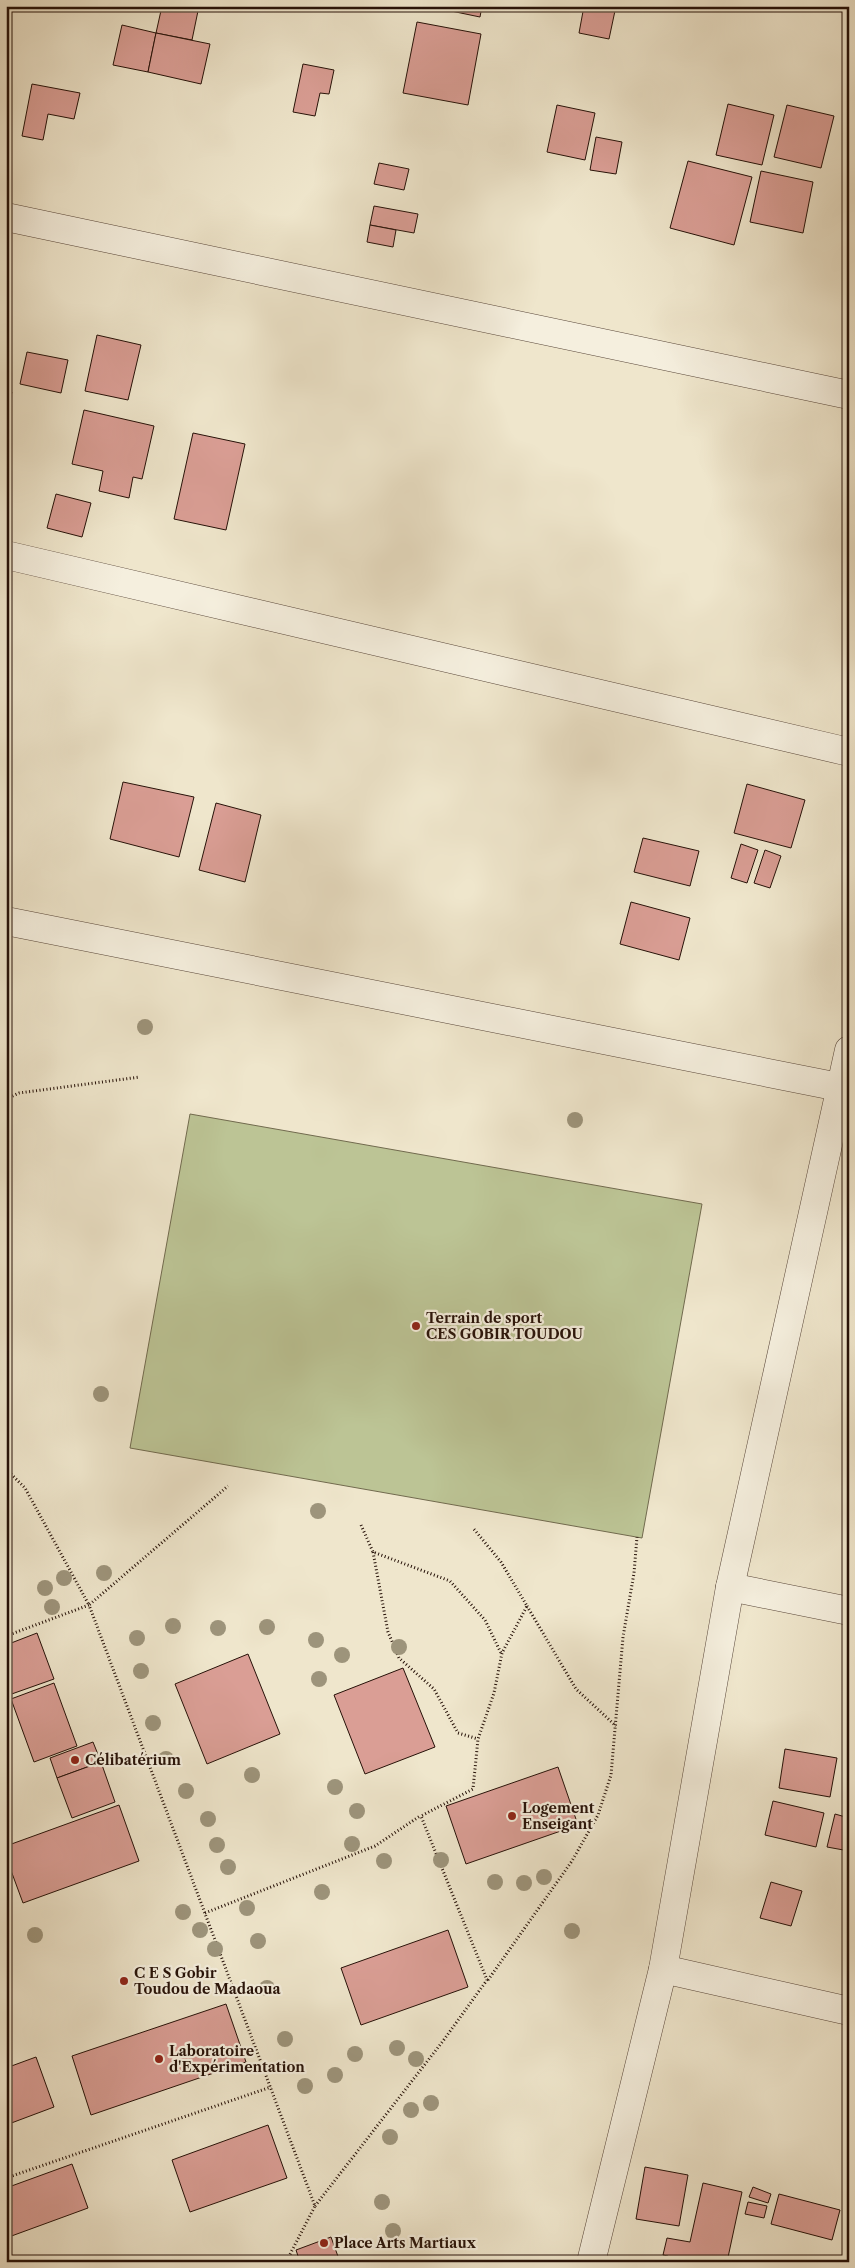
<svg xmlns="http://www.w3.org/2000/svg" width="855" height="2268" font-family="'Libre Caslon Text',serif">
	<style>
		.green { fill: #bcc495; stroke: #716a4e }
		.building { fill: #da9e95; stroke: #261108 }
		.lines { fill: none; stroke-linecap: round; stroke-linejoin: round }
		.minor-casing { stroke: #584639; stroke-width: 29 }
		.path { stroke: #261108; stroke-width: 3; stroke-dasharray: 1 2.5; stroke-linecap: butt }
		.minor { stroke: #f5efde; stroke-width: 28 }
		.tree { fill: #9d947b }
		.poi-dot { fill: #8f2418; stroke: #f5efde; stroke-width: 2 }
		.labels { text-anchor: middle; stroke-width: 4.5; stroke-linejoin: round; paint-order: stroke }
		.poi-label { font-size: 14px; font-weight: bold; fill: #261108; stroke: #f5efde; text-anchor: start }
	</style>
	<rect width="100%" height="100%" fill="#efe6cc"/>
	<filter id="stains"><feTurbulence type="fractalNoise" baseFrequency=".004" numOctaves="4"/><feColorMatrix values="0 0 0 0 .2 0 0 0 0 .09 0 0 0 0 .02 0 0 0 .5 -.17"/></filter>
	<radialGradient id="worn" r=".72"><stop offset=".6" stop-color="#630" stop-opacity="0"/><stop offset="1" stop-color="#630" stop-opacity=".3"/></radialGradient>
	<path class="green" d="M190 1114 702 1204 642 1538 130 1448Z"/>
	<g class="building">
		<path d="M162 6H199L192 40 156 33Z"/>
		<path d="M427 6H482L480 17Z"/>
		<path d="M584 6H616L609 39 579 33Z"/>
		<path d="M417 22 481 34 468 105 403 93Z"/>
		<path d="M122 25 156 33 148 72 113 65Z"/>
		<path d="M156 33 210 44 201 84 148 72Z"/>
		<path d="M303 64 334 70 329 94 320 93 315 116 293 112Z"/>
		<path d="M32 84 80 93 74 119 48 114 43 140 22 136Z"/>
		<path d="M728 104 774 115 762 165 716 155Z"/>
		<path d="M557 105 595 113 585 160 547 152Z"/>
		<path d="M787 105 834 116 821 168 774 157Z"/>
		<path d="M596 137 622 142 616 174 590 170Z"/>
		<path d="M688 161 752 177 734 245 670 228Z"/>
		<path d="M379 163 409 169 404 190 374 184Z"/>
		<path d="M761 171 813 182 803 233 750 222Z"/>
		<path d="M374 206 418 214 414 233 370 225Z"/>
		<path d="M370 225 396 230 393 247 367 242Z"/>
		<path d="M97 335 141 345 128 400 85 391Z"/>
		<path d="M27 352 68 360 61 393 20 384Z"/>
		<path d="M6 391 12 392 6 417Z"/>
		<path d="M84 410 154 426 142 479 133 477 129 498 99 491 103 471 72 464Z"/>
		<path d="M193 433 245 444 226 530 174 519Z"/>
		<path d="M56 494 91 503 82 537 47 528Z"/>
		<path d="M123 782 194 797 179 857 110 839Z"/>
		<path d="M747 784 805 800 791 848 734 833Z"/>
		<path d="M216 803 261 815 245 882 199 870Z"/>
		<path d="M643 838 699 851 690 886 634 872Z"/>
		<path d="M741 844 758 850 747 883 731 878Z"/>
		<path d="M765 850 781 856 770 888 754 883Z"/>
		<path d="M631 902 690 918 679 960 620 944Z"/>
		<path d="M37 1633 54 1679 6 1696V1645Z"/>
		<path d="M248 1654 280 1734 207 1764 175 1684Z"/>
		<path d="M403 1668 435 1747 365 1774 334 1695Z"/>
		<path d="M54 1683 77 1746 34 1762 11 1699Z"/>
		<path d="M93 1742 101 1762 57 1778 50 1758Z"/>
		<path d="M785 1749 837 1758 830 1797 779 1788Z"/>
		<path d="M101 1762 115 1802 72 1818 57 1778Z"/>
		<path d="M558 1767 578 1825 466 1864 446 1806Z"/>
		<path d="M773 1801 824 1813 816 1847 765 1835Z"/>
		<path d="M119 1805 139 1861 23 1903 6 1857V1846Z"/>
		<path d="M835 1814 849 1818V1851L827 1847Z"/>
		<path d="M771 1882 802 1891 791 1926 760 1918Z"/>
		<path d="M448 1930 468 1987 361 2025 341 1968Z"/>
		<path d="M226 2004 246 2062 91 2115 72 2056Z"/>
		<path d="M36 2057 54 2107 6 2125V2068Z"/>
		<path d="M268 2125 287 2178 190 2212 172 2160Z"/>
		<path d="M72 2164 88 2208 6 2238V2188Z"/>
		<path d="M645 2167 688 2175 679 2226 636 2219Z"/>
		<path d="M703 2183 742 2192 727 2262H667L668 2256 663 2255 667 2238 690 2242Z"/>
		<path d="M753 2187 771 2194 768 2203 749 2197Z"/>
		<path d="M779 2194 840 2210 832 2240 771 2224Z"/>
		<path d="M748 2202 767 2206 764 2218 745 2214Z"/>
		<path d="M331 2237 340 2262H300L296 2250Z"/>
	</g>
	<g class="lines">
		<defs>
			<g id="minor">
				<path d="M6 217 849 395"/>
				<path d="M6 555 849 752"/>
				<path d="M6 921 849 1089"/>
				<path d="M730 1587 849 1611"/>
				<path d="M663 1969 849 2011"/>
				<path d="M591 2262 663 1969 730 1587 849 1050"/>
			</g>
		</defs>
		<use href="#minor" class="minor-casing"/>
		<g class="path">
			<path d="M6 1099 19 1093 140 1077"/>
			<path d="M6 1469 25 1488 89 1605 228 1486"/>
			<path d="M361 1525 373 1552 450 1581 485 1620 501 1653"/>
			<path d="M373 1552 388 1632 399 1658 434 1689 458 1733 478 1739"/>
			<path d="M527 1606 576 1689 616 1726"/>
			<path d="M6 1636 89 1605 315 2206 286 2262"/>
			<path d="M205 1913 375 1846 420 1816"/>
			<path d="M488 1980 572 1861 598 1815 611 1775 623 1637 634 1573 637 1537"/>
			<path d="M6 2178 271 2087"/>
			<path d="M315 2206 443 2041 487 1980 421 1816 473 1789 478 1739 494 1693 502 1653 527 1606 501 1562 473 1528"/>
		</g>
		<use href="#minor" class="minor"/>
	</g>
	<g class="tree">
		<circle cx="145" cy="1027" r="8"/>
		<circle cx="575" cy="1120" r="8"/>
		<circle cx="101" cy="1394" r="8"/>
		<circle cx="318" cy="1511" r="8"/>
		<circle cx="104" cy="1573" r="8"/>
		<circle cx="64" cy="1578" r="8"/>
		<circle cx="45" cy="1588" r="8"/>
		<circle cx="52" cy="1607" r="8"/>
		<circle cx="173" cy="1626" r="8"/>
		<circle cx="267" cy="1627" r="8"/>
		<circle cx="218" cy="1628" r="8"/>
		<circle cx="137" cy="1638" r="8"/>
		<circle cx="316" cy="1640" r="8"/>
		<circle cx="399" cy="1647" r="8"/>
		<circle cx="342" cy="1655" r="8"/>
		<circle cx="141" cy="1671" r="8"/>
		<circle cx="319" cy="1679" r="8"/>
		<circle cx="153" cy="1723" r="8"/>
		<circle cx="166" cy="1759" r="8"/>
		<circle cx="252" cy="1775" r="8"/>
		<circle cx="335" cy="1787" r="8"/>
		<circle cx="186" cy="1791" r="8"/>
		<circle cx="357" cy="1811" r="8"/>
		<circle cx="208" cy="1819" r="8"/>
		<circle cx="352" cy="1844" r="8"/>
		<circle cx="217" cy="1845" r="8"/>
		<circle cx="441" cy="1860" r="8"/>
		<circle cx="384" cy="1861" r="8"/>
		<circle cx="228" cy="1867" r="8"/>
		<circle cx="544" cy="1877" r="8"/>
		<circle cx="495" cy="1882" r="8"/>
		<circle cx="524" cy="1883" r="8"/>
		<circle cx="322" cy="1892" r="8"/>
		<circle cx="247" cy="1908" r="8"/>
		<circle cx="183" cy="1912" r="8"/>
		<circle cx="200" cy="1930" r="8"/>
		<circle cx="572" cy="1931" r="8"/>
		<circle cx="35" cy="1935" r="8"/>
		<circle cx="258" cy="1941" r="8"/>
		<circle cx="215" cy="1949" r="8"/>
		<circle cx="267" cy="1988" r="8"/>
		<circle cx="285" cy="2039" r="8"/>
		<circle cx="397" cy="2048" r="8"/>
		<circle cx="355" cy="2054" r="8"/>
		<circle cx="416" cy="2059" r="8"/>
		<circle cx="335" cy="2075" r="8"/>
		<circle cx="305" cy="2086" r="8"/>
		<circle cx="431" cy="2103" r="8"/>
		<circle cx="411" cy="2110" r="8"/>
		<circle cx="390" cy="2137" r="8"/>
		<circle cx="382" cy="2202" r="8"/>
		<circle cx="393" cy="2231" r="8"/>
	</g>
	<g class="poi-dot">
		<circle cx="416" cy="1326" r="5"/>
		<circle cx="75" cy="1760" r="5"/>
		<circle cx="512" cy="1816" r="5"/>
		<circle cx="124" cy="1981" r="5"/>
		<circle cx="159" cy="2059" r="5"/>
		<circle cx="324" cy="2243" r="5"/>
	</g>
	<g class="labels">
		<g class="poi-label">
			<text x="426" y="1323">Terrain de sport<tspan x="426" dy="16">CES GOBIR TOUDOU</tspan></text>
			<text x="85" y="1765">Célibatérium</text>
			<text x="522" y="1813">Logement<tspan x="522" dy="16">Enseigant</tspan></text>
			<text x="134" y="1978">C E S Gobir<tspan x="134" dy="16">Toudou de Madaoua</tspan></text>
			<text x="169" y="2056">Laboratoire<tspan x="169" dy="16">d'Expérimentation</tspan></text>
			<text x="334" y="2248">Place Arts Martiaux</text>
		</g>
	</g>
	<rect width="855" height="2268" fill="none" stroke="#efe6cc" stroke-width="25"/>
	<rect x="8" y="8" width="840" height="2253" fill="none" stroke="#261108" stroke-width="2.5"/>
	<rect x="12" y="12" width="830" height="2243" fill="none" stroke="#261108"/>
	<rect width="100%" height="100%" filter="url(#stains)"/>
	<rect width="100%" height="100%" fill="url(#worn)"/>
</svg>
